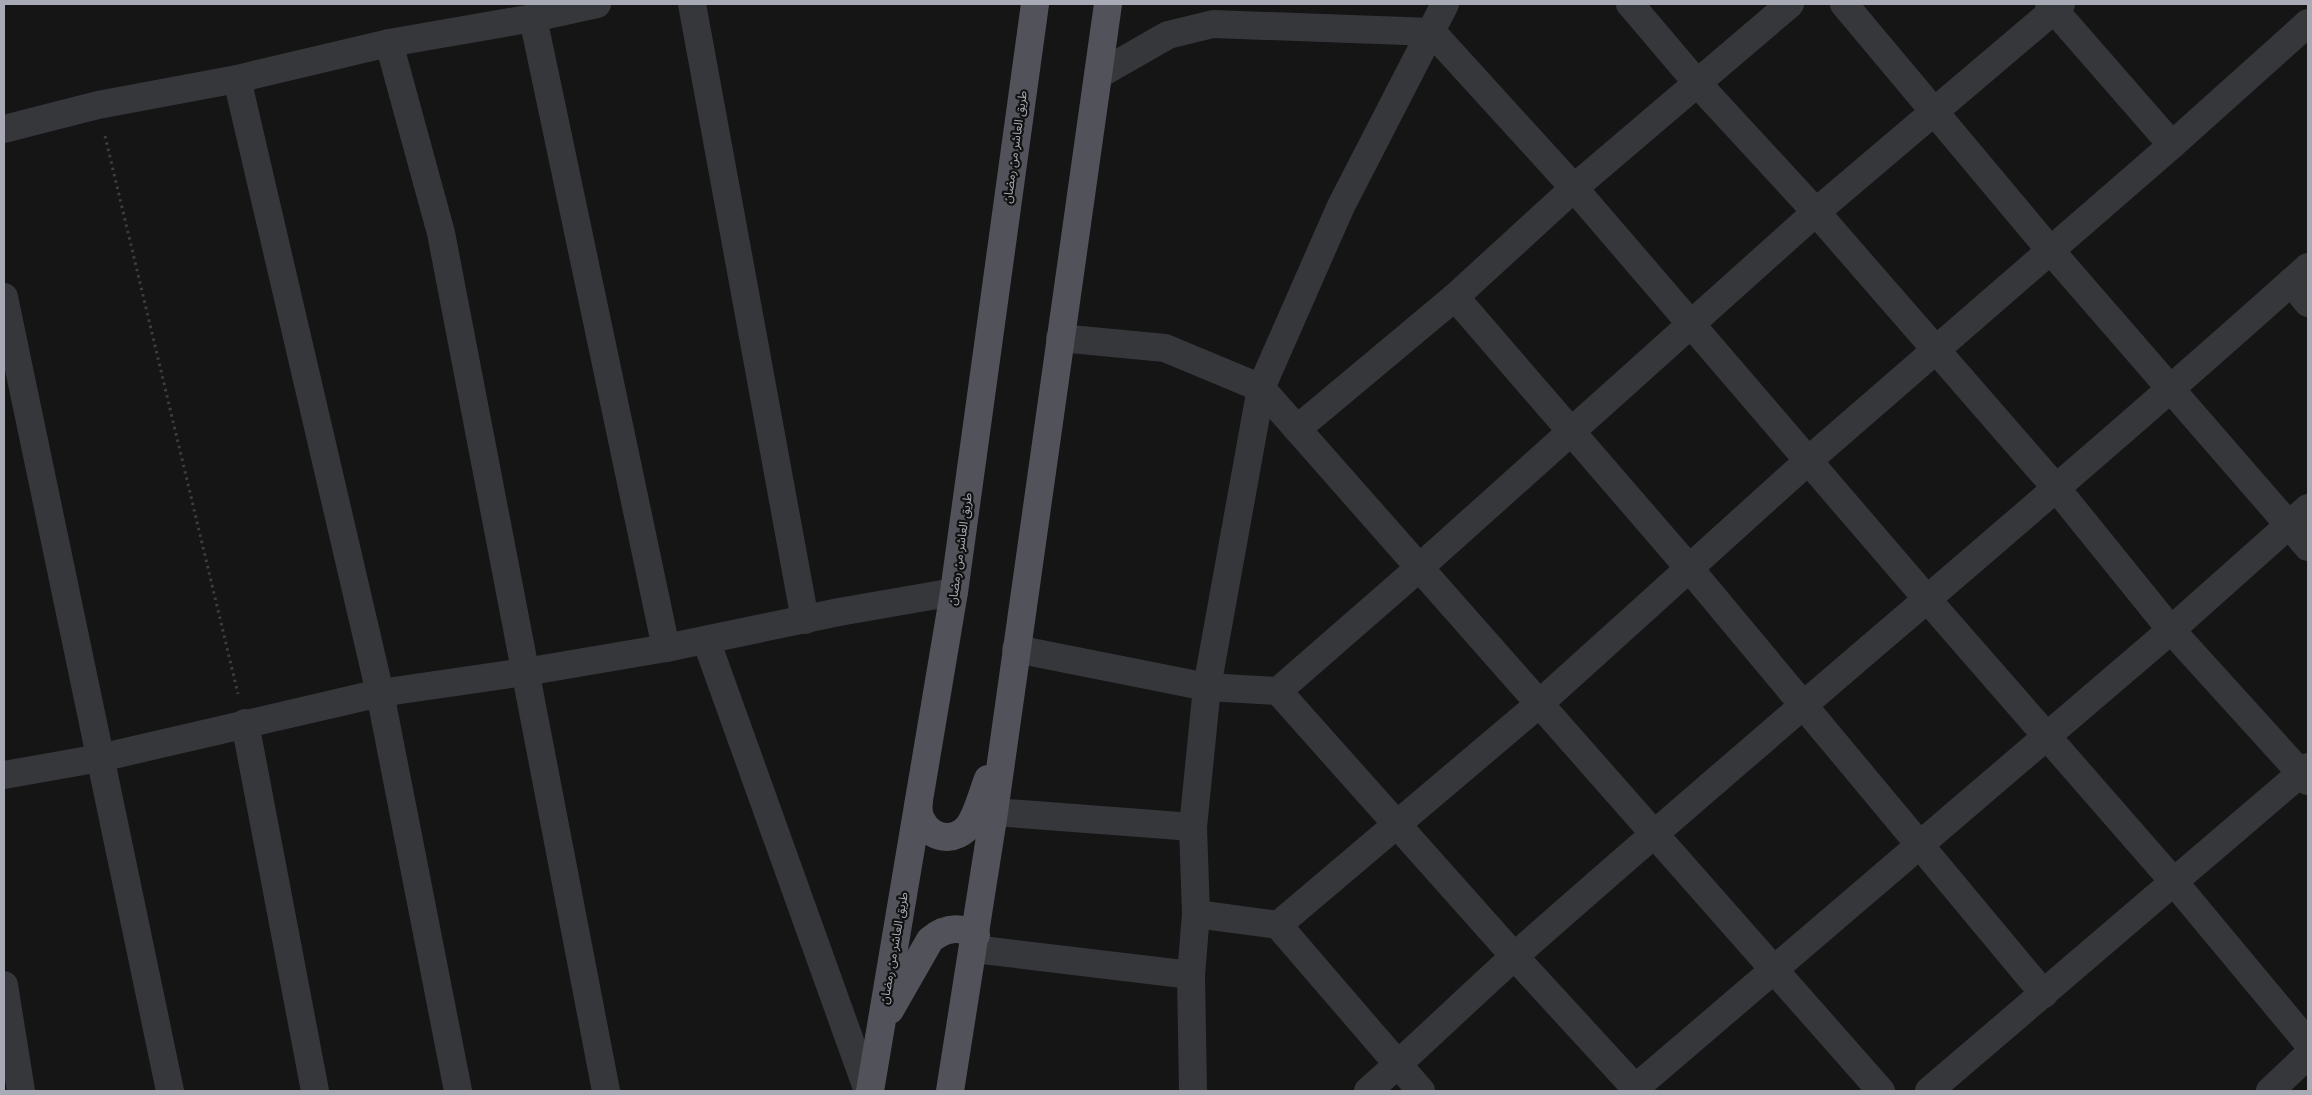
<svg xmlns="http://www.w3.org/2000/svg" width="2312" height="1095" font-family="'Fira Sans','Noto Sans Arabic',sans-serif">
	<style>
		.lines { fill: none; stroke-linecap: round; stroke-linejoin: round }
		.path { stroke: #3c3d42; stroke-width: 3; stroke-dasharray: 2.5 4; stroke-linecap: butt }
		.minor { stroke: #36373b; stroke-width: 28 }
		.primary { stroke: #52535a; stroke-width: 28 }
		.labels { text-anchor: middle; stroke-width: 4.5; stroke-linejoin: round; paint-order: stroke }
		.street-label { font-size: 12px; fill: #a8abb5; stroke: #101011 }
	</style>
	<rect width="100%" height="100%" fill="#151516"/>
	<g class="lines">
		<path class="path" d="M105 136 238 694"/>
		<g class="minor">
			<path d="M692 4 805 620"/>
			<path d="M1630 4 1698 84 1816 212 2057 489 2171 630 2308 781"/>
			<path d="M1844 4 2050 250 2308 547"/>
			<path d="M2049 4 2172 145"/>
			<path d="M533 18 666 648"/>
			<path d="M389 43 441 233 606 1091"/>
			<path d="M1098 75 1168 35 1213 24 1432 32 1574 188 1927 599 2174 882 2308 1043"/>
			<path d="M237 79 380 693 458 1091"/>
			<path d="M4 129 98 105 237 79 389 43 533 18 597 4"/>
			<path d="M2291 282 2308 303"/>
			<path d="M4 297 170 1091"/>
			<path d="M1455 297 1689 568 2044 994"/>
			<path d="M1060 338 1165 348 1261 388 1881 1091"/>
			<path d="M1297 429 1455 297 1574 188 1790 4"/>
			<path d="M706 640 868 1091"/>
			<path d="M1016 649 1207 687 1278 691 1419 568 1816 212 2061 4"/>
			<path d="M1278 691 1515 957 1638 1091"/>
			<path d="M245 723 315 1091"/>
			<path d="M4 775 100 758 380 693 525 672 666 648 839 612 954 592"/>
			<path d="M994 812 1193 827"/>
			<path d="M1196 914 1278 925 1421 1091"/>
			<path d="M1278 925 1539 704 1809 460 2172 145 2308 23"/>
			<path d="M974 949 1191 975"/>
			<path d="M4 985 21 1091"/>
			<path d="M1193 1091 1191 975 1196 914 1193 827 1207 687 1261 388 1341 206 1445 4"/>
			<path d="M1368 1091C1418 1047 1466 1000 1516 955 1778 723 2047 501 2308 267"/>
			<path d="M1632 1091 2171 630 2308 508"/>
			<path d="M1929 1091 2308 767"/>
			<path d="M2270 1091 2308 1055"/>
		</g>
		<g class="primary">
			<path d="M919 801C914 828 944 849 966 829 976 820 983 791 988 779"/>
			<path d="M890 1010 930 940C945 927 959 926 976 935"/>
			<path d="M870 1091 954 592 1035 4"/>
			<path d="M950 1091 994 812 1108 4"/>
		</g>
	</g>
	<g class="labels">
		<g class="street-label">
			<text transform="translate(1015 147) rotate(-82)" y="4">طريق العاشر من رمضان</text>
			<text transform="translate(960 549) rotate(-82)" y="4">طريق العاشر من رمضان</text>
			<text transform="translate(894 948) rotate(-80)" y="4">طريق العاشر من رمضان</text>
		</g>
	</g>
	<rect width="2312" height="1095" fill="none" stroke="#a8abb5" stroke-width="10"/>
</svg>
